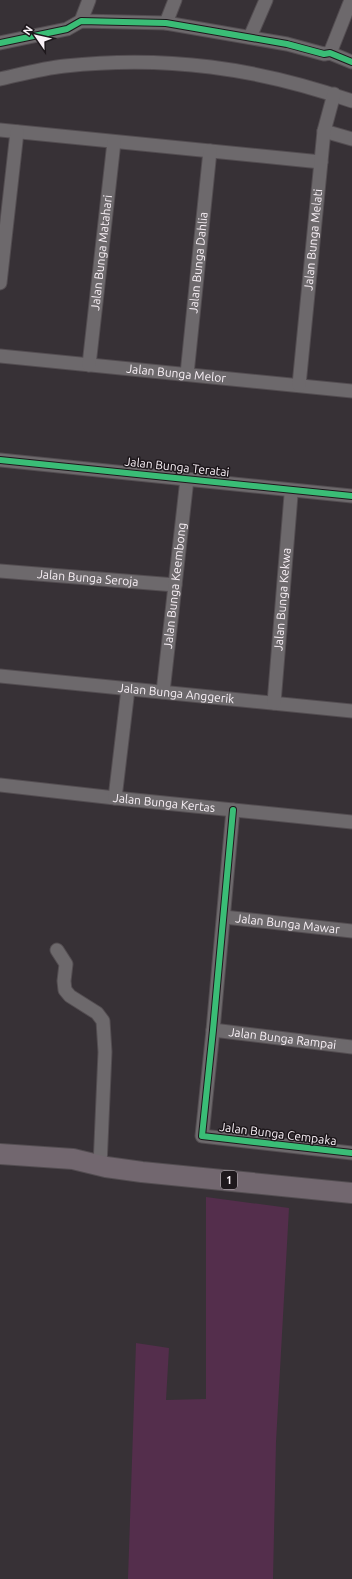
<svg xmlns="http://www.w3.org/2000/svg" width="352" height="1579" font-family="Ubuntu,sans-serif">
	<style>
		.green { fill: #542e4c }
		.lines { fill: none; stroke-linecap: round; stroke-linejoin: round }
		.minor-casing { stroke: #534d51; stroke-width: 15 }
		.highway-casing { stroke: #534d51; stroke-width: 22 }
		.minor { stroke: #6d696c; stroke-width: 13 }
		.highway { stroke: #72676f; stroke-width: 20 }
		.cycleway-casing { stroke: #1e181c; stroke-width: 8 }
		.cycleway { stroke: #3abd76; stroke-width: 6 }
		.labels { text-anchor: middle; stroke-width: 3; stroke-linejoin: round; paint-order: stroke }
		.shield { fill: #1e181c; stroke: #b7b0b5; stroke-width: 1 }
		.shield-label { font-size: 11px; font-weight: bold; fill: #f9f1f7 }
		.street-label { font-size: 12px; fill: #f9f1f7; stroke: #1e181c }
	</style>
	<rect width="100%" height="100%" fill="#373136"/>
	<path class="green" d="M206 1197 289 1208 276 1442 273 1579H128L136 1343 169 1348 166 1400 206 1399Z"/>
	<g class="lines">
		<defs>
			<g id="minor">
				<path d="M81 21 89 0"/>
				<path d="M166 23 175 0"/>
				<path d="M250 37 266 0"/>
				<path d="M0 43 67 29 81 21 166 23 287 44 324 54 330 53 352 62"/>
				<path d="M330 53 351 0"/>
				<path d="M0 79C22 74 44 68 65 66 166 55 257 68 352 101"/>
				<path d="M0 130 321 162"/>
				<path d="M324 131 352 139"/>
				<path d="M0 283 17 132"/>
				<path id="s1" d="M0 356 352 391"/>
				<path id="s2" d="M89 365 114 142"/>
				<path id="s3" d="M187 374 210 151"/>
				<path id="s4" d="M299 385 324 131 334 94"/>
				<path d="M0 460 352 496"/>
				<path id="s5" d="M0 571 175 585"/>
				<path id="s6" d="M0 676 352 711"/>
				<path id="s7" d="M163 692 187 479"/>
				<path id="s8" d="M274 703 291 495"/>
				<path id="s9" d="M0 785 115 798 352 822"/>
				<path d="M115 798 128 689"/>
				<path d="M233 810 213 1030 202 1136 352 1153"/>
				<path id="s10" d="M224 917 352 931"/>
				<path d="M57 950 66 964 64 981 65 990 70 996 97 1013 103 1021 105 1052 100 1166"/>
				<path id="s11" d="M213 1030 352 1047"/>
			</g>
			<path id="highway" d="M0 1154 73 1159 106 1167 142 1172 352 1193"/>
		</defs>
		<use href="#minor" class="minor-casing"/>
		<use href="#highway" class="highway-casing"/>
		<use href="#minor" class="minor"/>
		<use href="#highway" class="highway"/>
		<defs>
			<g id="cycleway">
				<path d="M0 43 67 29 81 21 166 23 287 44 324 54 330 53 352 62"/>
				<path d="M0 460 352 496"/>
				<path d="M233 810 213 1030 202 1136 352 1153"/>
			</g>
		</defs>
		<use href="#cycleway" class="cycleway-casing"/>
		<use href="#cycleway" class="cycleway"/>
	</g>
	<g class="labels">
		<rect class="shield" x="221" y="1171" width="16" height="18" rx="3"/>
		<g class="shield-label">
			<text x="229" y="1184">1</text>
		</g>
		<g class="street-label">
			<text dy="4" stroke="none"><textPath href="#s4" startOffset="146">Jalan Bunga Melati</textPath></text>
			<text dy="4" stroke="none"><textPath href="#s2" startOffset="113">Jalan Bunga Matahari</textPath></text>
			<text dy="4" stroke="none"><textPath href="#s3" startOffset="112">Jalan Bunga Dahlia</textPath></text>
			<text dy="4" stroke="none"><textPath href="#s1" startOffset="177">Jalan Bunga Melor</textPath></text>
			<text transform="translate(177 467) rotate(6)" y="4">Jalan Bunga Teratai</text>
			<text dy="4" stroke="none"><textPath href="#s5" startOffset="88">Jalan Bunga Seroja</textPath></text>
			<text dy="4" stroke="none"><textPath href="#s7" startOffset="107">Jalan Bunga Keembong</textPath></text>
			<text dy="4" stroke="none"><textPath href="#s8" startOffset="104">Jalan Bunga Kekwa</textPath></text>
			<text dy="4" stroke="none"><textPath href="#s6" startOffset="177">Jalan Bunga Anggerik</textPath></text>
			<text dy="4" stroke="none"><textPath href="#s9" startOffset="165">Jalan Bunga Kertas</textPath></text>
			<text dy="4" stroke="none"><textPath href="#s10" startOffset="64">Jalan Bunga Mawar</textPath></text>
			<text dy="4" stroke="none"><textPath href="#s11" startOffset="70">Jalan Bunga Rampai</textPath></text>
			<text transform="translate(278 1134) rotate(7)" y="4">Jalan Bunga Cempaka</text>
		</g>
	</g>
	<g transform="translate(36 36) rotate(304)" stroke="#1e181c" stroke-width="3" paint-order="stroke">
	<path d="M0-3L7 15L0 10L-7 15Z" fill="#f9f1f7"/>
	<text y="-6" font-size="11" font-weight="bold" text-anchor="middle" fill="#f9f1f7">N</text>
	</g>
</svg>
